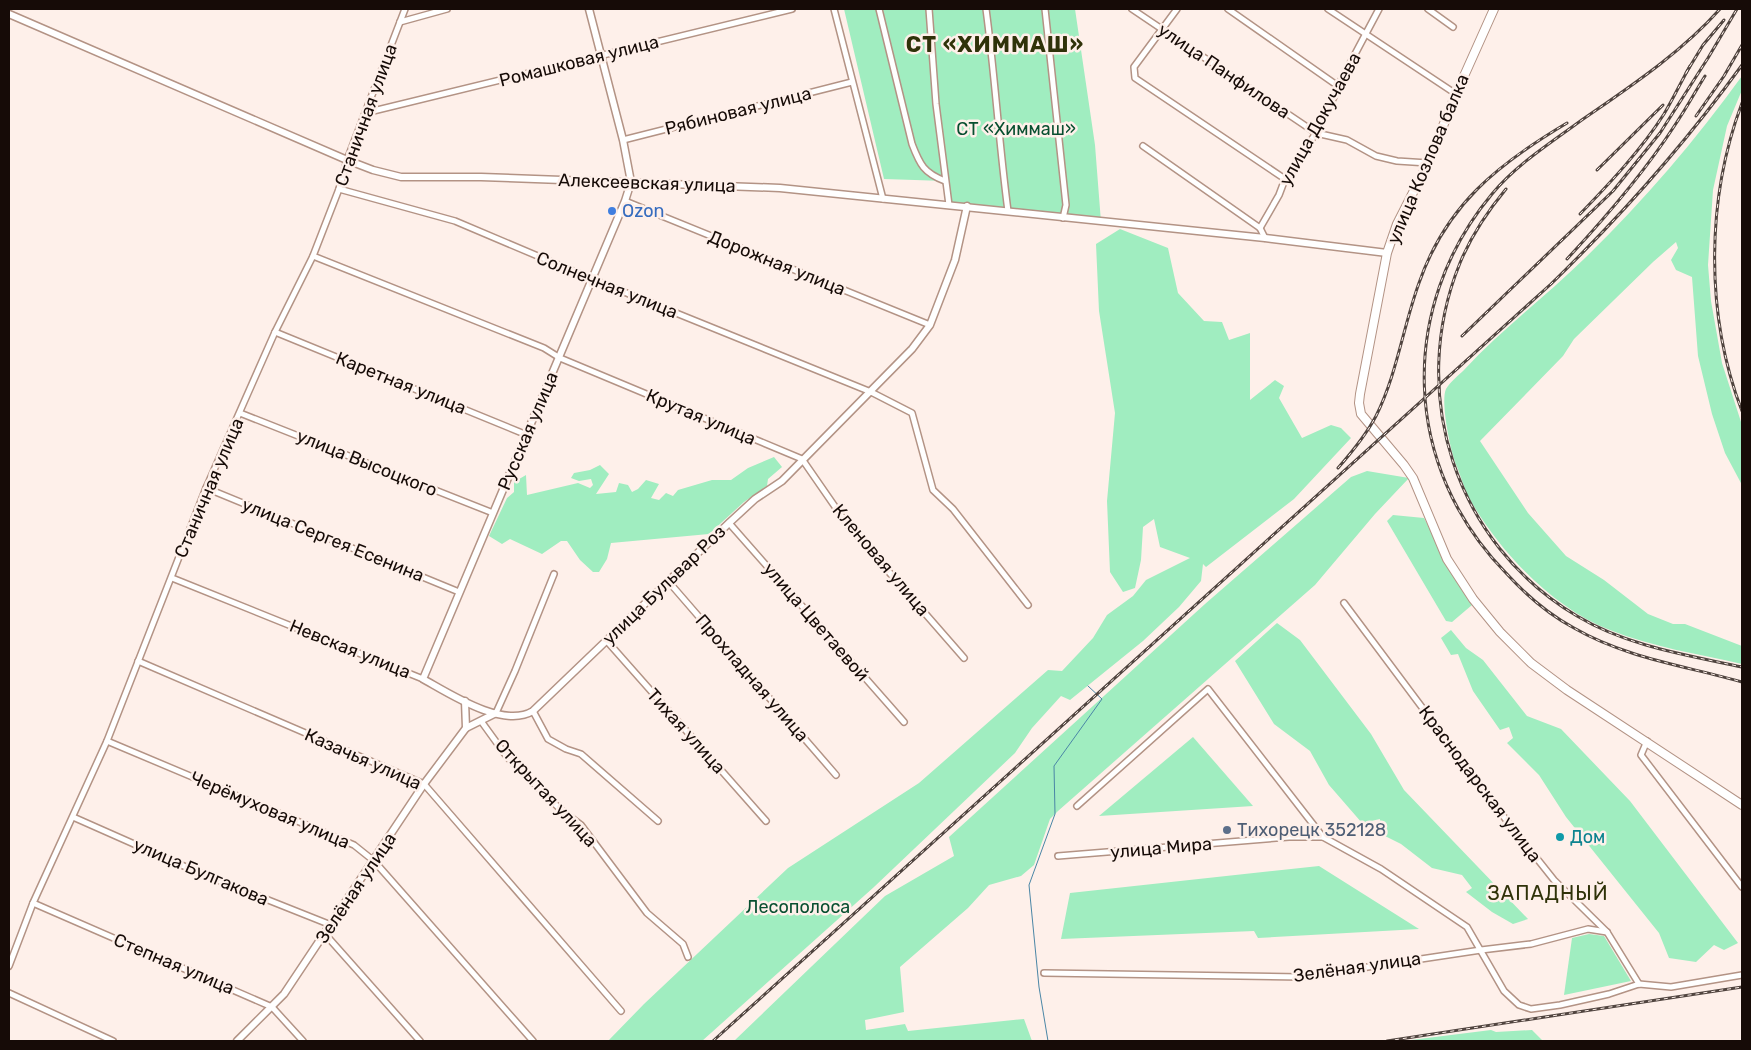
<svg xmlns="http://www.w3.org/2000/svg" width="1751" height="1050" font-family="Rubik,sans-serif">
	<style>
		.green { fill: #a0edc0 }
		.lines { fill: none; stroke-linecap: round; stroke-linejoin: round }
		.stream { stroke: #4a86a6; stroke-width: 1 }
		.minor-casing { stroke: #b39385; stroke-width: 8 }
		.tertiary-casing { stroke: #b39385; stroke-width: 9 }
		.secondary-casing { stroke: #b39385; stroke-width: 10 }
		.minor { stroke: #fff; stroke-width: 5 }
		.tertiary { stroke: #fff; stroke-width: 6 }
		.secondary { stroke: #fff; stroke-width: 8 }
		.rail-casing { stroke: #50443f; stroke-width: 3 }
		.rail { stroke: #fef0ea; stroke-width: 1; stroke-dasharray: 4; stroke-linecap: butt }
		.shop-dot { fill: #3f7fe0; stroke: #fef0ea; stroke-width: 2 }
		.service-dot { fill: #5c6f8a; stroke: #fef0ea; stroke-width: 2 }
		.culture-dot { fill: #0f9aa8; stroke: #fef0ea; stroke-width: 2 }
		.labels { text-anchor: middle; stroke-width: 5; stroke-linejoin: round; paint-order: stroke }
		.street-label { font-size: 18px; fill: #160b07; stroke: #fef0ea }
		.park-label { font-size: 18px; fill: #084f30; stroke: #fef0ea }
		.shop-label { font-size: 18px; fill: #366cbe; stroke: #fef0ea; text-anchor: start }
		.service-label { font-size: 18px; fill: #4e5e75; stroke: #fef0ea; text-anchor: start }
		.culture-label { font-size: 18px; fill: #0d838f; stroke: #fef0ea; text-anchor: start }
		.quarter-label { font-size: 20px; letter-spacing: 1px; fill: #2f3209; stroke: #fef0ea }
		.district-label { font-size: 22px; font-weight: bold; letter-spacing: 1px; fill: #2f3209; stroke: #fef0ea }
	</style>
	<rect width="100%" height="100%" fill="#fef0ea"/>
	<g class="green">
		<path d="M844 9H1075L1095 145 1101 222 949 205 945 181 884 179Z"/>
		<path d="M1742 76V90L1727 126 1713 190 1708 265 1711 301 1722 363 1742 425V485L1725 453 1712 414 1698 356 1692 277 1676 270 1671 260 1678 248 1676 242 1653 262 1574 339 1563 356 1480 441 1528 513 1566 556 1604 580 1648 614 1673 624H1685L1742 646V664C1698 654 1652 647 1610 630 1552 608 1497 549 1468 496 1464 487 1461 477 1457 467 1451 454 1440 402 1446 389 1450 382 1459 375 1464 370 1501 330 1545 297 1584 259 1642 203 1695 141 1742 76Z"/>
		<path d="M1120 229 1168 248 1178 293 1204 321 1222 322 1229 340 1250 333V400L1275 380 1284 386 1279 398 1302 438 1331 425 1341 428 1351 438 1294 499 1206 567 1203 564 1201 581 1179 607 1143 641 1070 700 1061 696 1032 728 1015 753 874 887 702 1041H608L644 1004 788 868 919 783 1048 670 1062 671 1093 638 1107 615 1133 596 1146 580 1190 558 1160 547 1154 519 1143 527 1141 560 1135 588 1123 592 1110 572 1107 501 1115 413 1099 311 1096 244Z"/>
		<path d="M774 457 782 467 768 479 767 486 744 502 709 534 611 543 607 559 599 572H593L580 560 567 541H561L542 554 510 539 502 544 489 536 507 498 514 492V482L526 475 527 495 578 483 590 488 593 485 591 479 579 481 571 478 574 473 590 470 600 465 609 474 596 494 616 492 619 483 628 485 632 492 638 489 646 480 659 484 651 498 659 500 666 493 673 496 678 490 712 480H731L748 468Z"/>
		<path d="M1367 471 1409 478 1375 514 1315 585 1058 811 1050 819 1034 865 1021 876 989 885 968 908 900 967 904 1012 865 1020 866 1030 905 1024 908 1031 1024 1019 1032 1041H734L885 896 954 856 949 837 1205 604 1351 477Z"/>
		<path d="M1393 515 1424 518 1451 570 1472 605 1452 622 1446 621 1387 521Z"/>
		<path d="M1277 623 1300 640 1371 734 1404 790 1528 919 1513 924 1492 912 1466 892 1472 888 1462 875 1432 868 1401 844 1379 833 1380 819 1362 823 1329 785 1310 751 1274 724 1235 661Z"/>
		<path d="M1451 630 1466 648 1483 660 1527 716 1561 729 1630 801 1738 943 1724 950 1714 945 1696 962 1669 958 1659 933 1566 817 1539 775 1507 743 1513 738 1509 727 1500 730 1473 691 1458 654 1451 655 1441 638Z"/>
		<path d="M1193 737 1253 806 1099 816Z"/>
		<path d="M1319 866 1419 929 1258 938 1254 931 1061 939 1070 893Z"/>
		<path d="M1589 934 1604 936 1631 981 1564 995 1572 938Z"/>
		<path d="M1491 1030 1496 1032 1532 1030 1543 1041H1403Z"/>
	</g>
	<g class="lines">
		<path class="stream" d="M1048 1041 1039 987 1029 885 1055 814 1054 766 1102 699 1088 686"/>
		<defs>
			<g id="minor">
				<path d="M834 9 883 199"/>
				<path d="M879 9 912 144C920 165 924 173 945 181"/>
				<path d="M929 9 936 104 949 205"/>
				<path d="M986 9C995 76 999 144 1008 211"/>
				<path d="M1045 9 1066 205 1063 218"/>
				<path d="M1132 9 1316 133 1347 140 1376 156 1397 161 1428 163"/>
				<path d="M1177 9 1134 67 1135 78 1285 179"/>
				<path d="M1228 9 1338 86"/>
				<path d="M1328 9 1456 94"/>
				<path d="M1428 9 1453 27"/>
				<path d="M400 22 447 9"/>
				<path d="M365 113 792 9"/>
				<path d="M623 140 852 82"/>
				<path d="M1143 146 1260 228 1265 238"/>
				<path d="M339 189 455 221 592 279 871 392 912 413 933 490 953 509 1028 605"/>
				<path d="M625 201 930 325"/>
				<path d="M1260 228 1279 195 1285 179 1316 133 1334 97 1338 86 1379 9"/>
				<path d="M313 256 544 348 560 358 802 459 847 524 964 658"/>
				<path d="M275 332 527 435"/>
				<path d="M240 413 493 513"/>
				<path d="M206 488 459 592"/>
				<path d="M729 523 904 722"/>
				<path d="M172 578 423 679"/>
				<path d="M668 581 836 775"/>
				<path d="M1344 603 1507 821 1554 880 1607 932 1639 984"/>
				<path d="M606 640 766 821"/>
				<path d="M138 661 424 784 621 1011"/>
				<path d="M533 711 548 739 566 749 581 754 658 821"/>
				<path d="M496 713 515 671 554 574"/>
				<path d="M481 721 507 757 561 810 581 825 647 913 683 944 688 957"/>
				<path d="M107 741 354 845 374 861 533 1041"/>
				<path d="M1647 741 1641 755 1742 887"/>
				<path d="M1077 806 1208 689 1323 837 1381 869 1467 927 1504 991 1519 1005 1531 1009 1560 1005 1609 994 1639 984 1671 987 1742 975"/>
				<path d="M73 817 195 871 331 925"/>
				<path d="M1058 856 1289 837H1323"/>
				<path d="M33 903 272 1007 303 1041"/>
				<path d="M325 934 420 1041"/>
				<path d="M9 966 33 903 107 741 206 488 275 332 313 256 339 189 347 160 405 9"/>
				<path d="M1044 973 1301 977 1481 950 1531 944 1588 929 1607 932"/>
				<path d="M9 993 113 1041"/>
			</g>
			<g id="tertiary">
				<path d="M589 9 623 140 631 182 625 201 423 679C450 694 503 729 533 711L729 523 755 499 782 481 912 349 930 325 955 260 967 206"/>
				<path d="M9 14 347 160 373 170 401 177H481L780 188 1265 238 1387 253"/>
				<path d="M466 728 496 713"/>
				<path d="M237 1041 284 994 424 784 466 728 465 701"/>
			</g>
			<path id="secondary" d="M1494 9 1456 94 1428 163 1397 224 1387 253 1360 394 1359 403 1361 414 1404 465 1413 478 1447 559 1473 599 1500 632 1531 663 1567 690 1742 805"/>
		</defs>
		<use href="#minor" class="minor-casing"/>
		<use href="#tertiary" class="tertiary-casing"/>
		<use href="#secondary" class="secondary-casing"/>
		<use href="#minor" class="minor"/>
		<use href="#tertiary" class="tertiary"/>
		<use href="#secondary" class="secondary"/>
		<defs>
			<g id="rail">
				<path d="M1720 9C1680 54 1628 88 1579 122 1549 144 1516 165 1492 194 1397 308 1402 467 1506 573 1526 595 1548 614 1574 628 1626 658 1686 666 1742 682"/>
				<path d="M1686 73 1703 45 1724 20"/>
				<path d="M1742 103C1706 199 1705 315 1742 411"/>
				<path d="M1696 116 1724 76 1742 45"/>
				<path d="M1597 170 1663 105"/>
				<path d="M1506 189C1487 212 1471 236 1460 263 1407 393 1455 544 1577 616 1627 646 1686 655 1742 667"/>
				<path d="M1580 214C1610 183 1641 150 1664 114 1673 99 1681 82 1690 66"/>
				<path d="M1567 259C1606 217 1644 173 1675 125 1686 109 1695 92 1705 76"/>
				<path d="M1462 336 1613 191 1660 133 1708 58 1737 9"/>
				<path d="M1338 468C1352 452 1366 435 1376 416 1397 374 1403 327 1419 283 1446 205 1498 164 1567 123"/>
				<path d="M713 1041 1551 284C1621 216 1685 144 1742 65"/>
				<path d="M1387 1041 1742 987"/>
			</g>
		</defs>
		<use href="#rail" class="rail-casing"/>
		<use href="#rail" class="rail"/>
	</g>
	<circle class="shop-dot" cx="612" cy="211" r="5"/>
	<circle class="service-dot" cx="1227" cy="830" r="5"/>
	<circle class="culture-dot" cx="1560" cy="837" r="5"/>
	<g class="labels">
		<g class="street-label">
			<text transform="translate(579 61) rotate(-14)" y="6">Ромашковая улица</text>
			<text transform="translate(1224 71) rotate(34)" y="6">улица Панфилова</text>
			<text transform="translate(738 111) rotate(-14)" y="6">Рябиновая улица</text>
			<text transform="translate(366 115) rotate(-70)" y="6">Станичная улица</text>
			<text transform="translate(1320 119) rotate(-61)" y="6">улица Докучаева</text>
			<text transform="translate(1428 159) rotate(-67)" y="6">улица Козлова балка</text>
			<text transform="translate(647 183) rotate(2)" y="6">Алексеевская улица</text>
			<text transform="translate(777 263) rotate(22)" y="6">Дорожная улица</text>
			<text transform="translate(607 285) rotate(22)" y="6">Солнечная улица</text>
			<text transform="translate(401 383) rotate(22)" y="6">Каретная улица</text>
			<text transform="translate(701 417) rotate(23)" y="6">Крутая улица</text>
			<text transform="translate(528 431) rotate(-67)" y="6">Русская улица</text>
			<text transform="translate(367 463) rotate(22)" y="6">улица Высоцкого</text>
			<text transform="translate(209 488) rotate(-67)" y="6">Станичная улица</text>
			<text transform="translate(333 540) rotate(22)" y="6">улица Сергея Есенина</text>
			<text transform="translate(881 560) rotate(50)" y="6">Кленовая улица</text>
			<text transform="translate(664 585) rotate(-44)" y="6">улица Бульвар Роз</text>
			<text transform="translate(816 622) rotate(49)" y="6">улица Цветаевой</text>
			<text transform="translate(350 649) rotate(22)" y="6">Невская улица</text>
			<text transform="translate(752 678) rotate(49)" y="6">Прохладная улица</text>
			<text transform="translate(686 731) rotate(48)" y="6">Тихая улица</text>
			<text transform="translate(363 759) rotate(24)" y="6">Казачья улица</text>
			<text transform="translate(1480 784) rotate(53)" y="6">Краснодарская улица</text>
			<text transform="translate(546 793) rotate(47)" y="6">Открытая улица</text>
			<text transform="translate(270 810) rotate(23)" y="6">Черёмуховая улица</text>
			<text transform="translate(1161 848) rotate(-5)" y="6">улица Мира</text>
			<text transform="translate(201 872) rotate(23)" y="6">улица Булгакова</text>
			<text transform="translate(356 888) rotate(-56)" y="6">Зелёная улица</text>
			<text transform="translate(174 964) rotate(23)" y="6">Степная улица</text>
			<text transform="translate(1357 967) rotate(-8)" y="6">Зелёная улица</text>
		</g>
		<g class="park-label">
			<text x="1016" y="135">СТ «Химмаш»</text>
			<text x="798" y="913">Лесополоса</text>
		</g>
		<g class="shop-label">
			<text x="622" y="217">Ozon</text>
		</g>
		<g class="service-label">
			<text x="1237" y="836">Тихорецк 352128</text>
		</g>
		<g class="culture-label">
			<text x="1570" y="843">Дом</text>
		</g>
		<g class="quarter-label">
			<text x="1548" y="900">ЗАПАДНЫЙ</text>
		</g>
		<g class="district-label">
			<text x="995" y="52">СТ «ХИММАШ»</text>
		</g>
	</g>
	<rect width="1751" height="1050" fill="none" stroke="#160b07" stroke-width="20"/>
</svg>
